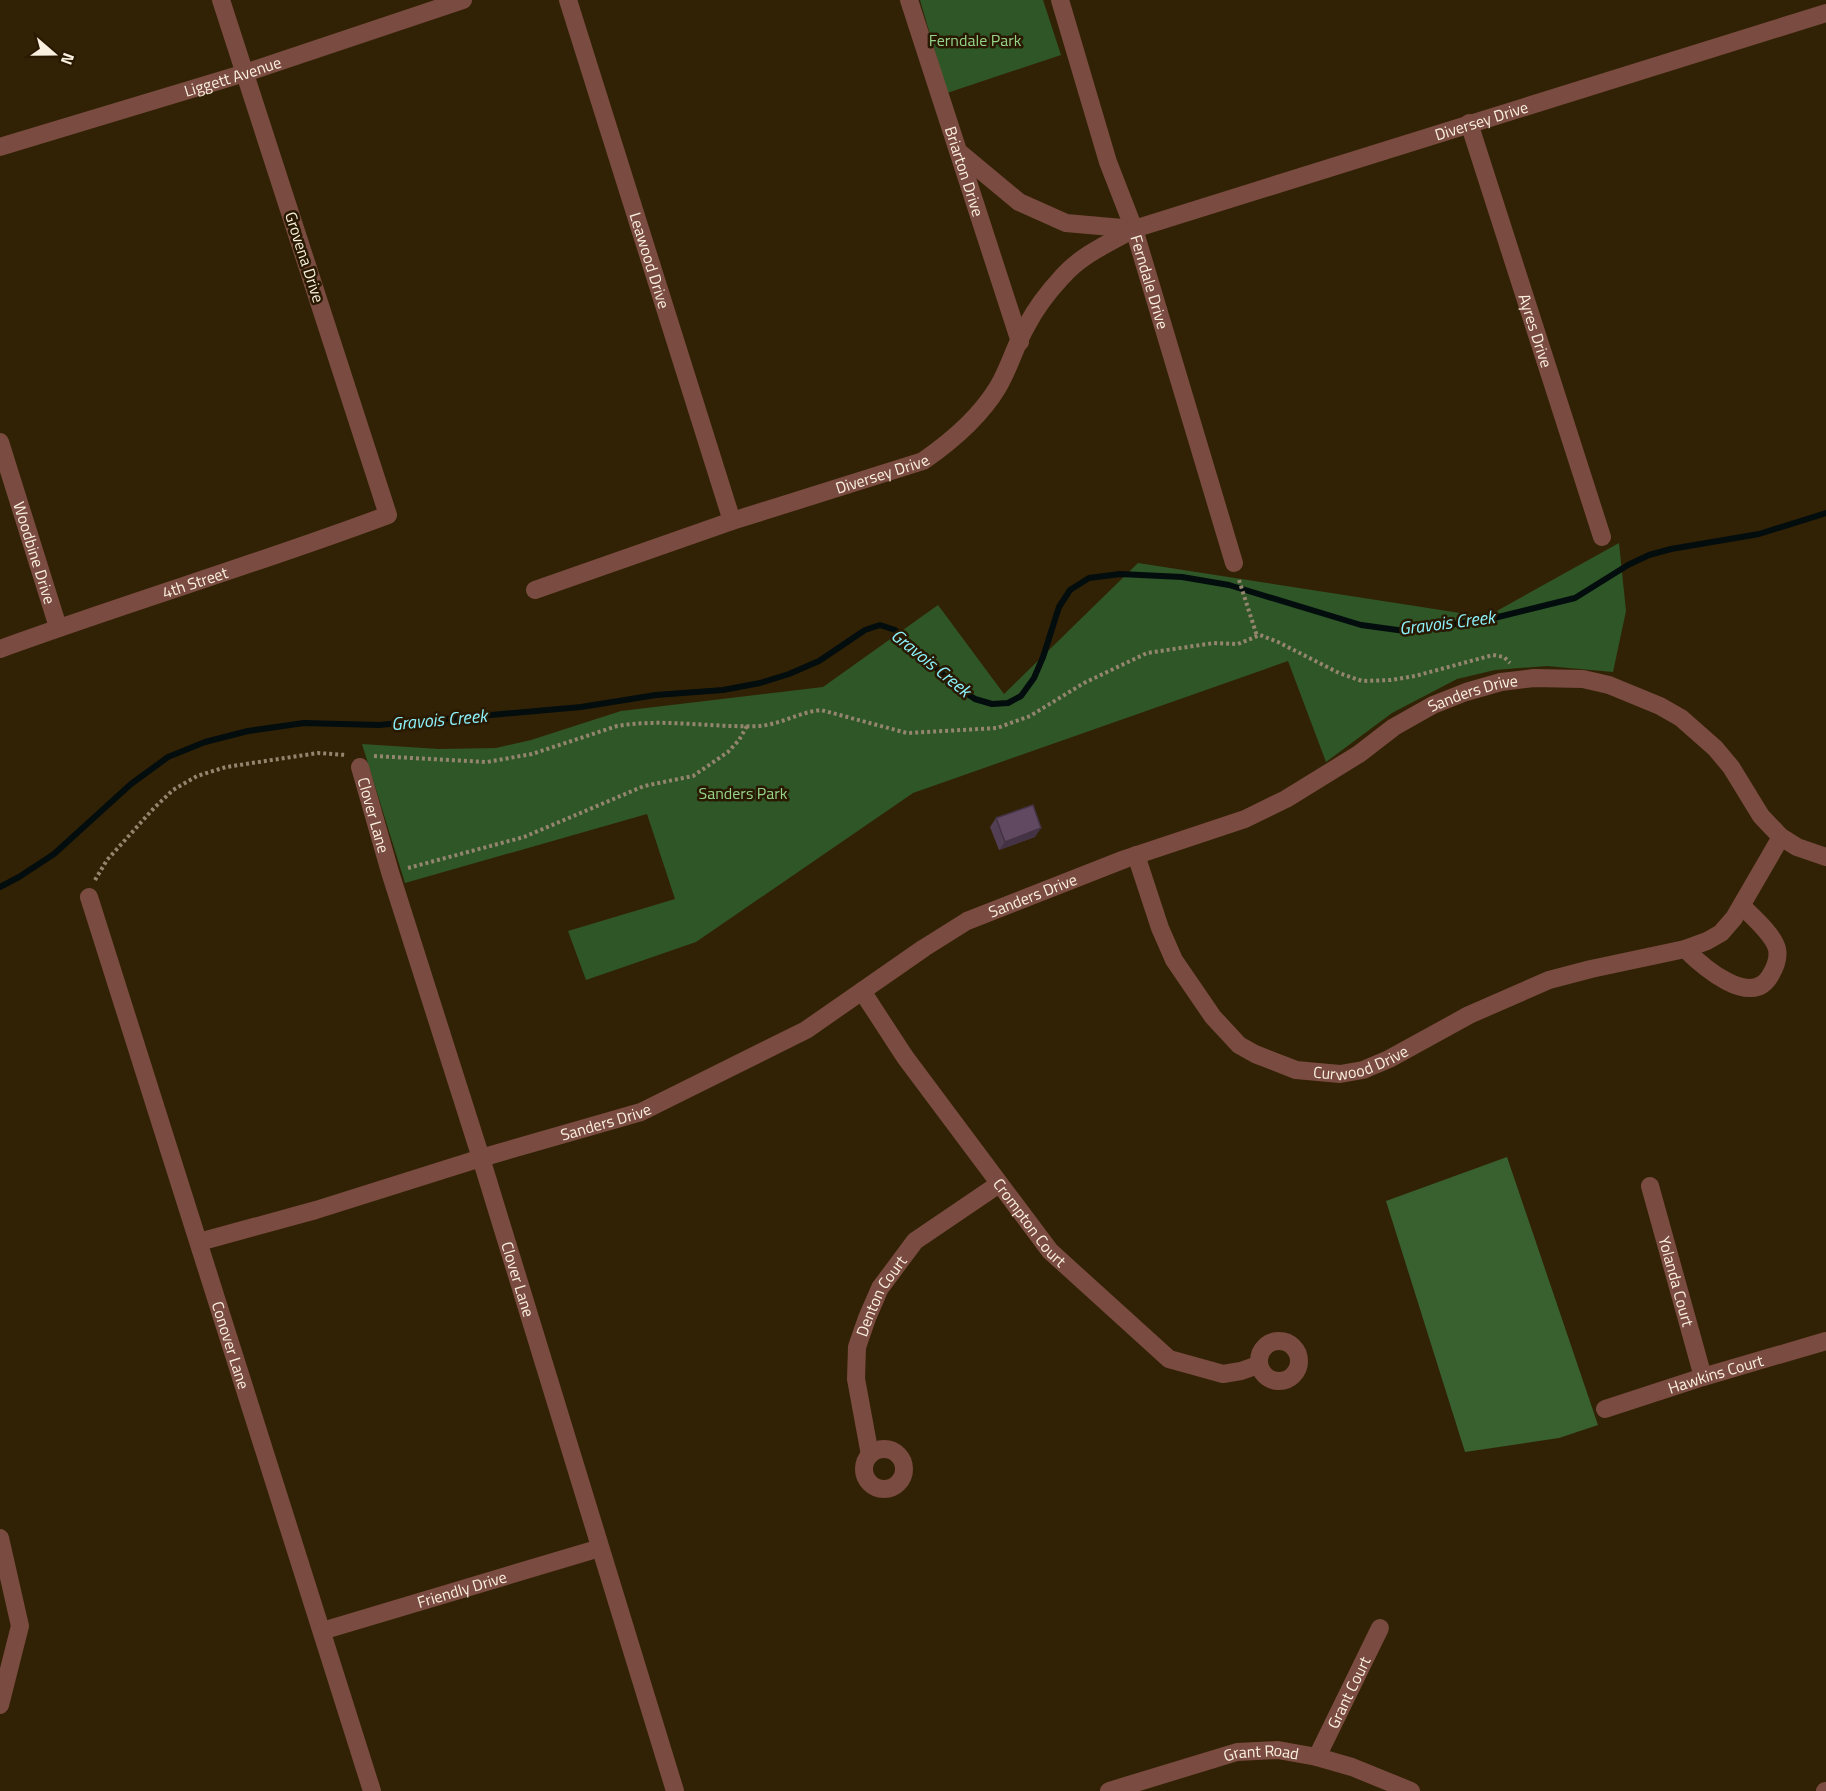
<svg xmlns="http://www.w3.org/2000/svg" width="1826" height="1791" font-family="'Titillium Web',sans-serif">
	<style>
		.green { fill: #2f5627 }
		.forest { fill: #38612f }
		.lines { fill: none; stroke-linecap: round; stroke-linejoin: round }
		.stream { stroke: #030d0e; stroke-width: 6 }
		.path { stroke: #93856e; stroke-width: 4; stroke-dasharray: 3 3; stroke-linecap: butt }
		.minor { stroke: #7a4b40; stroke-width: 18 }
		.wall { fill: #533f53 }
		.shaded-wall { fill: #434 }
		.building { fill: #614961; stroke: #434; stroke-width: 1.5 }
		.labels { text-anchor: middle; stroke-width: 5; stroke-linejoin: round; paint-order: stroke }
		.park-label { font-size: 16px; fill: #95d388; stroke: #281900 }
		.street-label { font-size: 16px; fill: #faf0df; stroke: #281900 }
		.water-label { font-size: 18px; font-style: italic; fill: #8cf2fd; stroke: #281900 }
	</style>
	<rect width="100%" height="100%" fill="#322205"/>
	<g class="green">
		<path d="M920 0H1043L1061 55 947 93Z"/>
		<path d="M1619 543 1626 611 1613 672 1547 666 1495 670 1457 679 1392 713 1326 762 1288 661 913 793 696 942 586 980 568 931 675 899 647 814 405 883 362 744 439 749 496 748 531 740 621 711 823 687 938 605 1004 694 1138 563 1486 617Z"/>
	</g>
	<path class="forest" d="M1507 1157 1598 1425 1559 1438 1465 1452 1386 1201Z"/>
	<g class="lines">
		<path class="stream" d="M0 887 19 877 54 854 131 784 168 757 205 742 248 731 304 723 379 725 581 707 656 695 723 690 760 683 789 674 819 661 865 630 880 625 895 630 957 687 975 699 992 704 1008 703 1021 696 1034 678 1043 657 1059 607 1070 590 1089 578 1120 574 1182 577 1229 585 1361 625 1405 631 1490 619 1575 598 1628 565 1649 555 1671 549 1759 534 1826 513"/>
		<g class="path">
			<path d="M1239 580 1257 636"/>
			<path d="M374 756 487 762 532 754 617 726C664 718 712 728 760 726 781 724 800 712 821 710L907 733 997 728 1030 716 1084 683 1147 653 1214 643 1238 644 1260 635 1278 642 1339 673 1362 681 1391 680 1415 676 1493 655 1504 657 1510 663"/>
			<path d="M408 868 524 837 644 786 693 776 728 752 739 740 747 726"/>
			<path d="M95 880 107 860 154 808 173 790 197 776 226 767 318 753 346 755"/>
		</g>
		<g class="minor">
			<path id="s1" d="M568 0 732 521"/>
			<path id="s2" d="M909 0 1020 342"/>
			<path id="s3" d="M1060 0 1108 162 1134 229 1234 563"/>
			<path id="s4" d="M1469 123 1602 537"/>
			<path id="s5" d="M0 147 245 73 463 0"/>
			<path d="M960 153 1019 202 1066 223 1134 229"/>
			<path id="s6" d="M0 442 58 627"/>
			<path id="s7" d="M535 590 732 521 923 461C952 441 980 417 998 387 1010 367 1015 345 1027 325 1036 308 1049 291 1062 277 1081 255 1109 243 1134 229L1826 13"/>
			<path id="s8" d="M0 649C129 602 260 563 388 515L221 0"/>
			<path id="s9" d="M360 767 390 872 481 1158 675 1791"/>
			<path id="s10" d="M1136 855 1160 928 1174 960 1213 1017 1239 1045 1255 1054 1296 1070 1340 1074 1363 1070 1389 1059 1469 1015 1549 980 1591 969 1685 949 1707 941 1721 933 1734 918 1781 837"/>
			<path id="s11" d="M89 897 372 1791"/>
			<path d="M1685 949C1702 966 1751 1009 1770 976 1775 968 1779 959 1777 949 1774 935 1752 916 1742 906"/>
			<path id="s12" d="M862 991 905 1057 1050 1251 1169 1359 1223 1374 1241 1371 1258 1365"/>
			<path id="s13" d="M1650 1186 1703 1377"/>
			<path id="s14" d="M199 1242 316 1210 481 1158 641 1112 806 1030 924 948 967 921 1125 859 1245 819 1286 799 1359 754 1394 727 1433 705 1466 692 1501 682 1534 678 1583 679 1609 685 1660 706 1681 718 1715 748 1731 767 1761 816 1781 837 1797 847 1826 857"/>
			<circle cx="1279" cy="1361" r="20"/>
			<path id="s15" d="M1605 1409 1703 1377 1826 1341"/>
			<circle cx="884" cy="1469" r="20"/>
			<path id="s16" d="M870 1455 856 1379 857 1347 867 1318 880 1288 915 1241 999 1184"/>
			<path d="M0 1538 20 1626 0 1705"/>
			<path id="s17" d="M322 1631 600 1548"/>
			<path id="s18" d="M1317 1757 1380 1628"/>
			<path id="s19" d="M1109 1791 1237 1752 1278 1750 1317 1757 1352 1767 1411 1791"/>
			<path d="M1825 1791H1826"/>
		</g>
	</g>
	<path class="wall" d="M996 818 1035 837 999 850 990 827Z"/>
	<path class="shaded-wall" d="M1041 828 1035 837 999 850 1005 842Z"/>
	<path class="building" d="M1033 805 1041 828 1005 842 996 818Z"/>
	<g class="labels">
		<g class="park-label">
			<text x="975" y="46">Ferndale Park</text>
			<text x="743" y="799">Sanders Park</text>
		</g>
		<g class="street-label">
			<text dy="6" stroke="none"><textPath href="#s5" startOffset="243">Liggett Avenue</textPath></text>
			<text dy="6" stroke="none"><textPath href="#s7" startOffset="1094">Diversey Drive</textPath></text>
			<text dy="6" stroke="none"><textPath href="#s2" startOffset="180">Briarton Drive</textPath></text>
			<text transform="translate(305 257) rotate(72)" y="6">Grovena Drive</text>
			<text dy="6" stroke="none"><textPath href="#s1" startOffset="273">Leawood Drive</textPath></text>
			<text dy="6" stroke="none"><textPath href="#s3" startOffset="296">Ferndale Drive</textPath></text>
			<text dy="6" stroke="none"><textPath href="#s4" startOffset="218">Ayres Drive</textPath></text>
			<text dy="6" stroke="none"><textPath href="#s7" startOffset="366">Diversey Drive</textPath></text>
			<text dy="6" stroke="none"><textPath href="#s6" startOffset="116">Woodbine Drive</textPath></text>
			<text dy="6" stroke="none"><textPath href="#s8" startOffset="206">4th Street</textPath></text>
			<text dy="6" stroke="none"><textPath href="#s14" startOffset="1398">Sanders Drive</textPath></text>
			<text dy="6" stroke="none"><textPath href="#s9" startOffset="50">Clover Lane</textPath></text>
			<text dy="6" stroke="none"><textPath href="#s14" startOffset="910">Sanders Drive</textPath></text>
			<text dy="6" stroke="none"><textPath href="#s10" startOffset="348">Curwood Drive</textPath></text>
			<text dy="6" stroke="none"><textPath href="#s14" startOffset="424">Sanders Drive</textPath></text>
			<text dy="6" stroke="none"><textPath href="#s12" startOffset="286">Crompton Court</textPath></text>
			<text dy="6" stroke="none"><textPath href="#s9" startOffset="536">Clover Lane</textPath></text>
			<text dy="6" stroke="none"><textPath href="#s13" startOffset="99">Yolanda Court</textPath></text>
			<text dy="6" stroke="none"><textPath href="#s16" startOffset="166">Denton Court</textPath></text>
			<text dy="6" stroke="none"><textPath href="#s11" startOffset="470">Conover Lane</textPath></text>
			<text dy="6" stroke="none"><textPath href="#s15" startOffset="116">Hawkins Court</textPath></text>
			<text dy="6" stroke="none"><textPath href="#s17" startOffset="146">Friendly Drive</textPath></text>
			<text dy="6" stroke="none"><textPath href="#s18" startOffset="72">Grant Court</textPath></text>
			<text dy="6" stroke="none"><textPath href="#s19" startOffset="158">Grant Road</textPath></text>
		</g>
		<g class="water-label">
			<text transform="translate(1447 623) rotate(-7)" y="6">Gravois Creek</text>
			<text transform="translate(931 663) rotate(39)" y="6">Gravois Creek</text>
			<text transform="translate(439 720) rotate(-5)" y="6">Gravois Creek</text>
		</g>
	</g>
	<g transform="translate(54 54) rotate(110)" stroke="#281900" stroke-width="4.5" paint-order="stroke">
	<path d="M0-4.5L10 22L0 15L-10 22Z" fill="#faf0df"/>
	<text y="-9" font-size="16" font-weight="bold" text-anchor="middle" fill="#faf0df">N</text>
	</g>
</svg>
